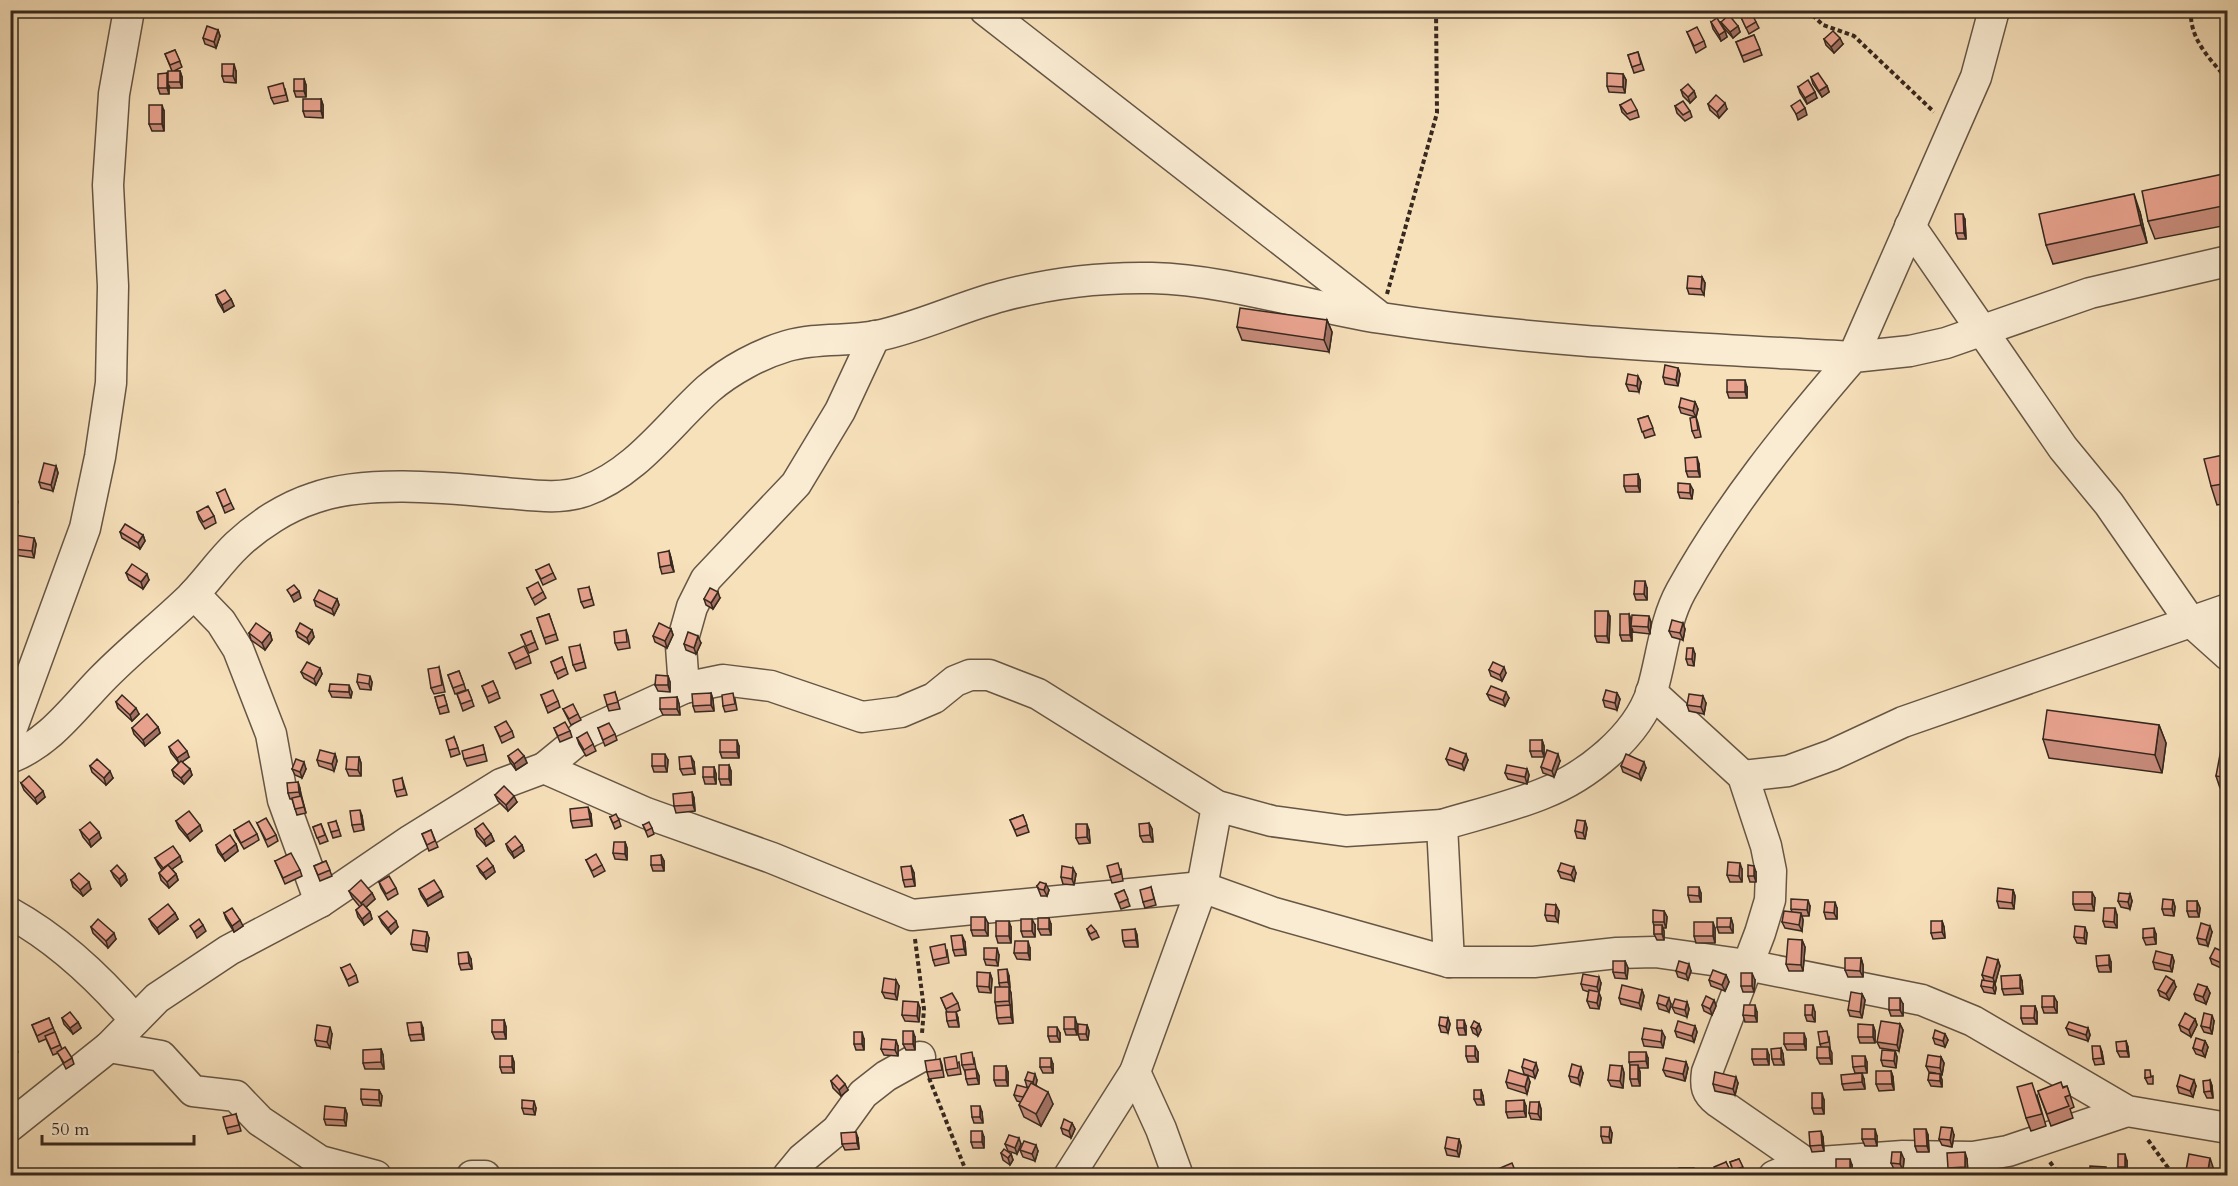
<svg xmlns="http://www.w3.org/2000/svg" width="2238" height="1186" font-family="Cardo,serif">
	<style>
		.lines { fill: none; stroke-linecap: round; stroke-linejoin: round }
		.minor-casing { stroke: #665645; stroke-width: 33 }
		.path { stroke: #36281e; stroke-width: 4; stroke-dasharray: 4.5 3; stroke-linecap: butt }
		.minor { stroke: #faecd3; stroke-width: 30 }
		.wall { fill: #c88c7b; stroke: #36281e; stroke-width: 1.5 }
		.shaded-wall { fill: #a37264; stroke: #36281e; stroke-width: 1.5 }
		.building { fill: #e9a38f; stroke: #36281e; stroke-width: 1.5 }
	</style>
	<rect width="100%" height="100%" fill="#f7e1bb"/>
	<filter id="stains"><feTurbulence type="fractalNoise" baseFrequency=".00333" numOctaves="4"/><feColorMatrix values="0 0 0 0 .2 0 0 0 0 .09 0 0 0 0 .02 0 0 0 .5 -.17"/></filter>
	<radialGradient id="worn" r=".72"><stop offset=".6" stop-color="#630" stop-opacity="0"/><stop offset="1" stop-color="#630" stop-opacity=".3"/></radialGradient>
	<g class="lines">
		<defs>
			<g id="minor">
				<path d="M985 10 1376 314"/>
				<path d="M1910 226 2063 448 2109 504 2190 621 2228 655"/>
				<path d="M194 594 221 622 238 649 271 734 283 800 320 902"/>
				<path d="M684 688 681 646 692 607 706 579 796 484 840 411 875 336"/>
				<path d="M1651 692 1743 776 1766 846 1771 871 1770 900 1760 933 1707 1072C1705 1086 1706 1093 1718 1102L1806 1163 1819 1176"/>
				<path d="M10 733 85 528 100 457 111 383 113 286 108 185 114 94 129 10"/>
				<path d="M10 758C50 742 72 710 101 680 129 651 161 626 190 598 207 581 220 561 237 545 258 525 286 507 314 498 366 479 450 488 505 493 531 495 559 500 585 491 636 473 669 424 708 389 730 370 760 354 787 346 817 337 848 342 877 336 920 327 960 307 1002 296 1050 283 1102 277 1152 278 1229 280 1305 306 1381 318 1537 342 1695 348 1853 357L1976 77 1994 10"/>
				<path d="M544 768 588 732 684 688 723 680 771 686 862 717 901 712 934 698 955 681 970 675H989L1038 694 1217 806 1272 821 1346 831 1442 825"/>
				<path d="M1743 776 1788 771 1832 755 1903 722 2228 609"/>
				<path d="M10 913C59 940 100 979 135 1020"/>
				<path d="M1449 962 1442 825C1475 815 1510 807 1542 794 1586 777 1637 737 1652 691 1662 657 1664 622 1681 591 1728 506 1790 430 1853 357L1910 351 1946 343 2090 293 2228 261"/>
				<path d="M109 1047 161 1056 193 1091 236 1096 260 1121 320 1161 376 1176"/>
				<path d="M1135 1072 1161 1129 1178 1176"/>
				<path d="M10 1126 109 1047 157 998 229 950 320 902 411 840 501 784 544 768 646 813 772 858 912 915 1202 887 1274 913 1449 962H1534L1617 953 1655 952 1747 965 1922 1000 1973 1021 2127 1111 2228 1128"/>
				<path d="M472 1176H485"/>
				<path d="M788 1176 802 1159 837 1130 863 1094 886 1076 920 1057"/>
				<path d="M1069 1176 1135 1072 1202 887 1217 806"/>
				<path d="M1774 1176 1806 1163 1903 1156 1973 1157 2008 1151 2127 1111"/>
			</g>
		</defs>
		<use href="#minor" class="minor-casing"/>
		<g class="path">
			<path d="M1807 10 1823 25 1854 36 1934 112"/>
			<path d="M2191 10C2189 39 2210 59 2228 80"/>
			<path d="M1387 294 1437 113 1436 10"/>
			<path d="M915 939 924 1009 922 1033"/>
			<path d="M929 1078 968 1176"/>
			<path d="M2148 1140 2174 1176"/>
			<path d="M2050 1162 2060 1176"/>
			<path d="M2027 1176 2034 1169"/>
		</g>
		<use href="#minor" class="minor"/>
	</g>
	<g class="wall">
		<path d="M301 10H313L310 16 301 12Z"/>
		<path d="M1740 15 1756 22 1759 28 1749 34Z"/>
		<path d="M1711 22 1725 31 1727 37 1721 41 1713 29Z"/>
		<path d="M1721 22 1738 26 1740 32 1733 38 1724 28Z"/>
		<path d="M218 30 220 36 216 48 205 44 203 38Z"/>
		<path d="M1687 32 1704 41 1706 47 1696 53Z"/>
		<path d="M1754 35 1762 55 1744 62 1736 42Z"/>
		<path d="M1824 39 1843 44 1834 53 1826 45Z"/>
		<path d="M175 50 182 67 174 71H180L182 77V88H170L169 85V94H160L158 88 167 73 168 77 172 71 165 54Z"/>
		<path d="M1638 52 1644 70 1634 73 1628 55Z"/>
		<path d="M236 71V83L224 82 222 76Z"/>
		<path d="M1623 74 1626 80 1625 93 1609 92 1607 86Z"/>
		<path d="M1811 77 1827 86 1829 92 1822 97 1813 84Z"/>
		<path d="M304 79 306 85V97H296L294 91Z"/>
		<path d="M1798 87 1817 98 1807 104 1800 93Z"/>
		<path d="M285 89 288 101 274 104 271 98Z"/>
		<path d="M1681 90 1694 91 1696 97 1690 103 1683 96Z"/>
		<path d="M321 99 323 105V118L305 117 303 111Z"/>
		<path d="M1708 104 1727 109 1719 118 1710 110Z"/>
		<path d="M1620 105 1637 110 1639 117 1630 120 1622 112Z"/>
		<path d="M1675 106 1690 111 1692 117 1685 121 1677 113Z"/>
		<path d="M164 111V131H152L149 124Z"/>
		<path d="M2228 173V225L2155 239 2148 221Z"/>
		<path d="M2140 212 2147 243 2053 264 2046 245Z"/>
		<path d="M1965 220 1966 239H1958L1956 233Z"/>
		<path d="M1702 277 1705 283 1704 295 1689 294 1687 288Z"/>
		<path d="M216 295 231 299 234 306 224 312 218 302Z"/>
		<path d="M1327 320 1332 332 1329 352 1242 340 1237 327Z"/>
		<path d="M1678 368 1680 374 1678 386 1665 384 1663 377Z"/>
		<path d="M1641 382 1639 392 1629 391 1626 384Z"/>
		<path d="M1747 387V398H1729L1727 392Z"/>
		<path d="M1695 402 1698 409 1696 417 1681 413 1679 407Z"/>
		<path d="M1648 416 1655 435 1645 438 1638 419Z"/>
		<path d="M1696 417 1698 423 1701 437 1695 438 1692 431Z"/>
		<path d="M2228 454V503L2217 505 2211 486Z"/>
		<path d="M1699 464 1700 477H1688L1686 471Z"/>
		<path d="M56 466 58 473 53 491 41 488 39 482Z"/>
		<path d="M1638 474 1640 480V492H1626L1624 486Z"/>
		<path d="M1693 490 1692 499 1680 498 1678 492Z"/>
		<path d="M217 493 231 503 234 509 225 513Z"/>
		<path d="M197 512 214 516 216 523 205 529 199 519Z"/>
		<path d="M120 532 143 535 145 541 140 549 122 538Z"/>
		<path d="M34 538 36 544 34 558 15 555 13 549Z"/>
		<path d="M669 551 671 558 674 572 662 574 660 567Z"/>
		<path d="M536 570 553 573 556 579 543 585Z"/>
		<path d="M126 573 149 580 143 589 129 580Z"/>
		<path d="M589 587 594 605 584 608 581 602Z"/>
		<path d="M527 588 543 592 546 598 535 605Z"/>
		<path d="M1647 588V600H1636L1634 594Z"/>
		<path d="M720 598 713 609 706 605 704 599Z"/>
		<path d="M337 599 339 605 334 615 316 606 314 600Z"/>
		<path d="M549 614 558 640 546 644 537 618Z"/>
		<path d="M1629 614 1631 620 1651 622 1650 634 1633 632 1632 628V641H1622L1620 635Z"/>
		<path d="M1610 617 1609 643 1597 642 1595 636Z"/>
		<path d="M671 629 673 635 667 648 655 642 653 636Z"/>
		<path d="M1685 629 1683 640 1672 637 1669 631Z"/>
		<path d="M312 630 314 637 309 644 298 637 296 631Z"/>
		<path d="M626 630 628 636 630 648 618 650 615 643Z"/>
		<path d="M531 631 538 649 529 653 521 635Z"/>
		<path d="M249 633H270L272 640 265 650 251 640Z"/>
		<path d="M701 643 696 654 686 650 684 644Z"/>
		<path d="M580 645 586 668 576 671 573 665Z"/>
		<path d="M509 653 529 656 531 663 516 669Z"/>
		<path d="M1695 654 1694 666 1688 665 1686 659Z"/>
		<path d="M562 657 568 674 558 679 551 662Z"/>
		<path d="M439 667 445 692 434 694 431 688Z"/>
		<path d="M320 668 322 674 316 685 304 678 301 672Z"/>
		<path d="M1489 670 1506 673 1502 681 1491 676Z"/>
		<path d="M459 671 466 690 455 694 448 675Z"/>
		<path d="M668 676 670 682V692L658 691 655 685Z"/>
		<path d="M493 681 500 698 489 703 482 686Z"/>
		<path d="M357 682H372L371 690 360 689Z"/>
		<path d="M468 690 474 706 463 711 457 694Z"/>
		<path d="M329 691 352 692 351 698 332 697Z"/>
		<path d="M615 692 620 709 609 711 607 705Z"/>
		<path d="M711 693 713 700 714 711 695 712 693 706Z"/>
		<path d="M1617 693 1620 699 1617 710 1605 707 1603 700Z"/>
		<path d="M1487 694 1509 698 1505 706 1490 700Z"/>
		<path d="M444 695 449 712 440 714 435 697Z"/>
		<path d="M541 695 558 701 560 707 548 713Z"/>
		<path d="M677 697 679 704 680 715H663L660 709Z"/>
		<path d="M735 699 737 710 725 712 723 706Z"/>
		<path d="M116 702 139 714 132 721 118 708Z"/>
		<path d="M1706 703 1704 714 1689 711 1687 705Z"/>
		<path d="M563 709 578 714 581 720 571 725Z"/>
		<path d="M2159 725 2166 743 2162 773 2049 758 2043 739Z"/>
		<path d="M158 727 160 733 145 746 134 734 132 728Z"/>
		<path d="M495 727 512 731 514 737 502 743Z"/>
		<path d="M554 728 570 731 572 737 560 742Z"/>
		<path d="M598 728 615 734 617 740 605 746Z"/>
		<path d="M454 737 460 754 451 757 449 750Z"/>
		<path d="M577 738 593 744 596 751 586 756 579 744Z"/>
		<path d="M1542 740 1544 746V757H1532L1530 751Z"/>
		<path d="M483 745 487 761 467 766 464 759Z"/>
		<path d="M739 746V758H722L720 752Z"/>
		<path d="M2228 746V789L2220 788 2216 776Z"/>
		<path d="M169 747 189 757 182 762 190 769 192 775 184 784 174 776 172 770 179 763 171 753Z"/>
		<path d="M335 754 337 761 334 771 319 766 317 760Z"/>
		<path d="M508 756H524L527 763 516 770 510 762Z"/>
		<path d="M359 757 361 763V776H349L346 769Z"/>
		<path d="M1446 759 1468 760 1464 770 1449 765Z"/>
		<path d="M668 760 667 772H654L652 766Z"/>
		<path d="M1560 761 1554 777 1543 773 1541 767Z"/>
		<path d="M694 762 695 774 683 775 680 769Z"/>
		<path d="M729 765 731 771V785H721L719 779Z"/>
		<path d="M90 766 113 778 106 785 92 772Z"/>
		<path d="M1621 766 1646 768 1641 780 1623 772Z"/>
		<path d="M714 767 716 774V784H705L703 777Z"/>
		<path d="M292 769H306L302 778 295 775Z"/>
		<path d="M1527 769 1529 775 1527 784 1508 779 1505 773Z"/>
		<path d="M402 778 407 795 397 797 395 791Z"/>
		<path d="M298 782 306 813 297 815 292 799H290L288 793Z"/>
		<path d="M21 783 45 797 37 804 24 790Z"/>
		<path d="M692 792 694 798 695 811 676 813 674 806Z"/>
		<path d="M495 795 517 802 508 811 498 801Z"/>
		<path d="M591 814 592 826 573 828 571 821Z"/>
		<path d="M1023 815 1029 832 1017 836 1010 820Z"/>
		<path d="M362 816 364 830 354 832 352 825Z"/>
		<path d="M610 817 619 820 621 826 615 829Z"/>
		<path d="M176 821 202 831 190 841 179 828Z"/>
		<path d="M336 821 341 836 333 838 331 832Z"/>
		<path d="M1585 821 1587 828 1585 839 1577 838 1575 831Z"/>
		<path d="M257 823 276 835 278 841 268 847Z"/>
		<path d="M1149 823 1152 829 1153 842H1143L1140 836Z"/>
		<path d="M321 824 328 841 320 844 313 827Z"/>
		<path d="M643 825 652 828 654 834 648 837Z"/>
		<path d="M475 829 491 834 494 841 486 846 477 836Z"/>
		<path d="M80 830 101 838 91 847 83 837Z"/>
		<path d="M234 830 257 834 259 840 244 849 236 836Z"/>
		<path d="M431 830 438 847 429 851 422 834Z"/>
		<path d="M1089 830 1090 843 1079 844 1076 838Z"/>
		<path d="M625 842 627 848V860L615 859 613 853Z"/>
		<path d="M236 844 238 851 225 861 218 852 216 845Z"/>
		<path d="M506 844 522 845 524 851 514 858 508 850Z"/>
		<path d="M661 855 664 861V871H653L651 865Z"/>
		<path d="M155 858 182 862 172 869 176 874 178 880 169 888 161 880 159 873 162 870 158 864Z"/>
		<path d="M586 860 602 865 605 871 594 877Z"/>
		<path d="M275 861 300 870 302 876 285 884Z"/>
		<path d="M326 861 332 876 320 881 314 866Z"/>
		<path d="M477 866H493L495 872 486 879 480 872Z"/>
		<path d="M911 866 914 873 915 886 905 887 903 880Z"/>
		<path d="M1121 869 1123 881 1112 883 1110 877Z"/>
		<path d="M1742 869V882H1730L1727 875Z"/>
		<path d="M111 871 125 874 127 880 121 886 114 877Z"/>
		<path d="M1558 871 1576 873 1574 881 1561 878Z"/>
		<path d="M1756 872V882H1750L1748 876Z"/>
		<path d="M1076 874 1074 885 1063 884 1061 877Z"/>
		<path d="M71 880 91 889 83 896 73 887Z"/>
		<path d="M379 882 396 888 398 894 388 900 381 888Z"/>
		<path d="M1037 886 1049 890 1047 896H1041Z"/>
		<path d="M1151 887 1156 905 1145 908 1143 902Z"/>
		<path d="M419 889 443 897 428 906 421 895Z"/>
		<path d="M1124 890 1130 906 1121 909 1115 894Z"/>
		<path d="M2013 890 2015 896 2014 909 1999 908 1997 901Z"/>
		<path d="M349 891 372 893 375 899 366 907 370 912 372 919 364 925 358 917 356 910 360 907 352 897Z"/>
		<path d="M1701 893V902H1690L1688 895Z"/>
		<path d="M2130 894 2132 901 2130 909 2121 907 2118 901Z"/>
		<path d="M2095 898 2094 911 2075 910 2073 904Z"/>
		<path d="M2173 900 2175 907 2174 916 2164 915 2162 909Z"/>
		<path d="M2197 901 2200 908 2199 917H2189L2187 911Z"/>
		<path d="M1810 906 1809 916H1802L1803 920 1802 931 1785 928 1782 922 1792 912 1791 909Z"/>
		<path d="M1837 908V919H1826L1824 912Z"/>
		<path d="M1559 911 1558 922 1547 921 1545 915Z"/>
		<path d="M1664 911 1667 917 1666 928H1663L1664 931V940H1657L1654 934V926L1653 922Z"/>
		<path d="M175 913 178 919 159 934 152 925 149 919Z"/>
		<path d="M224 913 243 926 234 932 226 919Z"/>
		<path d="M2117 915V928L2105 927 2103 921Z"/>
		<path d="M379 917 398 927 391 934 382 923Z"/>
		<path d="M1731 918 1733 925V933H1719L1717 927Z"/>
		<path d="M1942 921 1944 927 1945 938 1933 939 1931 933Z"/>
		<path d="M988 923V936H973L971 930Z"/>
		<path d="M1051 924V935H1041L1038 929Z"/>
		<path d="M1035 925V937H1023L1021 931Z"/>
		<path d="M91 927 116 939 108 948 93 933Z"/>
		<path d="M1011 927V943H998L996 936Z"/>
		<path d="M1715 928V943H1696L1694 936Z"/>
		<path d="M1087 929 1096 931 1099 937 1092 940 1089 935Z"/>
		<path d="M1135 929 1137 935 1138 947H1125L1123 941Z"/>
		<path d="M2212 932 2208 946 2199 944 2197 938Z"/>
		<path d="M2087 933 2086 944 2077 943 2074 937Z"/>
		<path d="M2156 934V944L2146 945 2143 938Z"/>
		<path d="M429 938 427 952 413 950 411 944Z"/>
		<path d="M1802 940 1805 947 1803 971H1789L1786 964Z"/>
		<path d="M965 942 966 955 955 956 953 950Z"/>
		<path d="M1030 948V960L1017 959 1014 953Z"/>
		<path d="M947 950 949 963 935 966 933 960Z"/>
		<path d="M2228 954V971L2212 964 2210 958Z"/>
		<path d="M999 955 998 966 986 965 984 959Z"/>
		<path d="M2172 955 2174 961 2172 972 2155 969 2153 962Z"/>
		<path d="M1861 958 1863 965V977H1848L1845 970Z"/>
		<path d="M471 959 472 969 461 970 459 964Z"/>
		<path d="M1998 960 2000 966 1995 984 1996 988 1995 994 1984 992 1981 986 1984 980 1982 975Z"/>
		<path d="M1625 961 1628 968 1627 979 1615 978 1613 972Z"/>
		<path d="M2111 962V972H2099L2097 966Z"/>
		<path d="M341 968 356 975 358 982 349 986Z"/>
		<path d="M1676 971H1691L1688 980 1678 977Z"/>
		<path d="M990 973 992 979 991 993 979 992 977 986Z"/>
		<path d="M1726 975 1729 982 1725 991 1711 986 1709 980Z"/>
		<path d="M2020 975 2022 981 2023 994 2004 995 2002 989Z"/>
		<path d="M1009 976 1010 988H1009L1011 993 1013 1023 999 1024 997 1018 996 1006 995 1002 1000 987 999 983Z"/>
		<path d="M1755 980 1754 992H1743L1741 986Z"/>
		<path d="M1601 983 1599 993 1601 998 1599 1009 1590 1008 1587 1001 1589 992 1583 990 1581 984Z"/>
		<path d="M899 986 897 1000 885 998 882 992Z"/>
		<path d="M2176 987 2169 1000 2160 996 2158 990Z"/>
		<path d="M2207 987 2210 993 2206 1004 2196 1000 2194 994Z"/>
		<path d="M1642 990 1644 996 1641 1009 1621 1004 1619 998Z"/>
		<path d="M1862 994 1865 1000 1862 1018 1850 1016 1848 1010Z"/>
		<path d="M941 998 958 1003 960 1010 956 1012 958 1018 959 1027H949L947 1021V1012Z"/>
		<path d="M1714 1000 1716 1006 1712 1015 1704 1011 1702 1005Z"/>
		<path d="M1687 1002 1689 1009 1687 1017 1675 1013 1672 1007Z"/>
		<path d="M2057 1002V1013H2044L2042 1007Z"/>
		<path d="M1657 1003 1671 1004 1669 1012 1659 1009Z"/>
		<path d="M1903 1004V1016H1891L1889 1010Z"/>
		<path d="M2035 1006 2037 1012V1024H2023L2021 1018Z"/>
		<path d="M920 1008 919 1022 905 1021 902 1015Z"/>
		<path d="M1757 1012V1022H1745L1743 1015Z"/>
		<path d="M1815 1012V1022L1807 1021 1805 1015Z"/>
		<path d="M49 1018 62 1049 72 1058 74 1064 66 1069 58 1053 53 1055 46 1039 39 1042 32 1025Z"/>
		<path d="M62 1018 78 1022 81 1028 73 1034 64 1024Z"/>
		<path d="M1448 1018 1450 1024 1448 1033 1441 1032 1439 1025Z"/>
		<path d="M2195 1019 2197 1025 2191 1037 2181 1031 2179 1025Z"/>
		<path d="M504 1020 506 1027V1039H495L492 1032Z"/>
		<path d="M2214 1021 2212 1034 2204 1032 2201 1026Z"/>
		<path d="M1077 1024V1035H1066L1064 1029Z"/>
		<path d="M1479 1024 1481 1030 1478 1036 1473 1033 1471 1027Z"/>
		<path d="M1900 1024 1903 1030 1899 1051 1880 1048 1877 1042Z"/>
		<path d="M1087 1025 1089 1031 1088 1040H1080L1078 1034Z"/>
		<path d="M1873 1025 1875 1031V1043H1860L1858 1037Z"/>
		<path d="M1466 1026V1035H1459L1457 1028Z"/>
		<path d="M1695 1026 1697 1032 1694 1042 1677 1037 1675 1031Z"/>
		<path d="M423 1028 424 1040 411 1041 409 1035Z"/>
		<path d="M2066 1028H2088L2090 1035 2088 1041 2069 1035Z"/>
		<path d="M1060 1033V1042H1050L1048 1036Z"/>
		<path d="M10 1034H11L18 1052 10 1055Z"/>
		<path d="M332 1034 330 1048 317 1046 315 1040Z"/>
		<path d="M1945 1034 1948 1040 1945 1047 1935 1044 1933 1038Z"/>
		<path d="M915 1037V1050H906L903 1044Z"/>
		<path d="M1665 1037 1663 1048 1644 1046 1642 1039Z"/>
		<path d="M1829 1037 1832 1064H1820L1817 1058 1821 1047 1820 1044Z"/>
		<path d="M864 1039V1050H856L854 1044Z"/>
		<path d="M1806 1039V1050H1787L1784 1044Z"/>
		<path d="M2126 1041 2128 1047 2129 1057H2120L2117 1051Z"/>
		<path d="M2205 1041 2208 1047 2205 1057 2196 1054 2193 1048Z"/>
		<path d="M898 1046V1056L884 1055 881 1049Z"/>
		<path d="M1781 1048 1783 1054 1784 1065H1774L1772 1059Z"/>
		<path d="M381 1049 383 1055 384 1069H365L363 1063Z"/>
		<path d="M1895 1051 1897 1057 1896 1068 1883 1066 1881 1060Z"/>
		<path d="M1478 1052V1062H1468L1466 1056Z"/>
		<path d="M2102 1052 2104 1064 2095 1065 2093 1059Z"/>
		<path d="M1769 1055V1065H1754L1752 1059Z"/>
		<path d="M512 1056 514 1062V1073H502L500 1067Z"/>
		<path d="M1941 1057 1944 1063 1942 1075 1940 1074 1942 1080V1087L1931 1086 1928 1080 1935 1073 1929 1072 1926 1066Z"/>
		<path d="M974 1058 976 1069 979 1076V1084L968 1085 966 1079 965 1071V1072L962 1065Z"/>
		<path d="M1648 1058V1068H1639L1640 1072V1086H1632L1630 1079V1065L1629 1062Z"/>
		<path d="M940 1059 942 1065 944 1077 929 1079 927 1072Z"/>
		<path d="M959 1062 961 1074 948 1076 946 1070Z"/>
		<path d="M1686 1062 1688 1068 1685 1081 1666 1076 1663 1070Z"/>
		<path d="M1867 1062V1073H1855L1853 1067Z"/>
		<path d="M1053 1064V1073H1043L1040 1067Z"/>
		<path d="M1006 1066 1008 1072V1086H996L994 1080Z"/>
		<path d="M1622 1066 1624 1073 1623 1088 1611 1086 1608 1080Z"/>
		<path d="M1522 1067 1538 1070 1535 1078 1524 1074Z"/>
		<path d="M1891 1071 1893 1077 1894 1090 1879 1091 1876 1084Z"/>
		<path d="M1583 1073 1580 1085 1571 1082 1569 1076Z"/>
		<path d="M2153 1076V1084H2148L2145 1078Z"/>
		<path d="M1864 1079 1865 1089 1844 1090 1842 1084Z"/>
		<path d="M1025 1080H1037L1036 1085 1053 1104 1041 1126 1024 1117 1019 1105 1021 1102 1017 1101 1014 1095 1028 1088 1029 1087H1027Z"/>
		<path d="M2210 1080 2212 1086 2213 1098H2207L2204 1092Z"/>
		<path d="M831 1081 848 1090 841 1096 833 1088Z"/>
		<path d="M1506 1082H1530L1527 1094 1508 1088Z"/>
		<path d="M1738 1083 1735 1095 1715 1091 1713 1084Z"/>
		<path d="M2067 1086 2074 1107 2070 1109 2073 1118 2051 1126 2038 1091Z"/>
		<path d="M2177 1086H2196L2193 1097 2179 1093Z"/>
		<path d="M379 1090 382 1096 381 1106 363 1105 361 1099Z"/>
		<path d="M1481 1090 1483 1096 1484 1105H1477L1474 1099Z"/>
		<path d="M2037 1095 2046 1126 2031 1131 2026 1118Z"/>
		<path d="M1824 1100V1114H1814L1812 1108Z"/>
		<path d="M1539 1102 1541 1109V1120L1531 1119 1529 1113Z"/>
		<path d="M1526 1106V1117L1508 1118 1506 1112Z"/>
		<path d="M345 1108 347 1114 346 1126 326 1125 324 1119Z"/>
		<path d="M522 1108H536L535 1115 524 1114Z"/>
		<path d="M982 1112 983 1123H974L972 1117Z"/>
		<path d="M236 1114 241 1131 228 1134 226 1128Z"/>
		<path d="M1072 1123 1075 1129 1071 1138 1063 1134 1061 1128Z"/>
		<path d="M1612 1133 1611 1143H1603L1601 1136Z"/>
		<path d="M1928 1135 1929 1152H1917L1915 1146Z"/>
		<path d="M1954 1135 1952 1147 1942 1145 1939 1139Z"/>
		<path d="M1877 1136V1146H1865L1862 1139Z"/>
		<path d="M984 1137V1148H973L971 1142Z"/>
		<path d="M1823 1137 1824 1151 1812 1152 1810 1146Z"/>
		<path d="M858 1138 859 1149 845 1150 842 1144Z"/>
		<path d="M1459 1139 1461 1146 1459 1157 1447 1155 1445 1148Z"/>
		<path d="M1005 1144H1021L1017 1154 1008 1151Z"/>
		<path d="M1020 1150 1038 1151 1035 1161 1023 1157Z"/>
		<path d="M1001 1153 1011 1154 1013 1160 1010 1165 1003 1160Z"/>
		<path d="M1739 1159 1745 1173 1739 1176H1735L1730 1162Z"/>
		<path d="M1904 1159 1903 1170 1894 1169 1891 1163Z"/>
		<path d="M1967 1159 1968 1174 1950 1175 1948 1168Z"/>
		<path d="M2127 1161V1171L2126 1173H2120L2118 1167Z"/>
		<path d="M1726 1162 1731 1176H1717Z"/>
		<path d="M1852 1165V1176H1837L1836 1172Z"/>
	</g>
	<g class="shaded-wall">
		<path d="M308 10H313L310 16Z"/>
		<path d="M1738 26 1740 32 1733 38 1730 32Z"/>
		<path d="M218 30 220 36 216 48 214 42Z"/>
		<path d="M1725 31 1727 37 1721 41 1719 35Z"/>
		<path d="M1840 38 1843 44 1834 53 1831 47Z"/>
		<path d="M234 64 236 71V83L233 76Z"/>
		<path d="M180 71 182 77V88L180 82Z"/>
		<path d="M167 73 169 80 168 82 169 94 167 88Z"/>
		<path d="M1623 74 1626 80 1625 93 1623 87Z"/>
		<path d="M304 79 306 85V97L304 91Z"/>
		<path d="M1827 86 1829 92 1822 97 1819 91Z"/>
		<path d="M1694 91 1696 97 1690 103 1688 97Z"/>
		<path d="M1815 92 1817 98 1807 104 1805 98Z"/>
		<path d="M321 99 323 105V118L321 111Z"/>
		<path d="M1725 103 1727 109 1719 118 1717 112Z"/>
		<path d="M162 105 164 111V131L162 124Z"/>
		<path d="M1805 108 1807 115 1798 120 1796 114Z"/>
		<path d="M2134 194 2140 212 2147 243 2141 225Z"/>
		<path d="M1963 214 1965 220 1966 239 1964 233Z"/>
		<path d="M1702 277 1705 283 1704 295 1701 289Z"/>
		<path d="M231 299 234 306 224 312 222 305Z"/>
		<path d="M1327 320 1332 332 1329 352 1324 340Z"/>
		<path d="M1678 368 1680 374 1678 386 1676 380Z"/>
		<path d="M1638 376 1641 382 1639 392 1637 386Z"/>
		<path d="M1745 380 1747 387V398L1745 392Z"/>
		<path d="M1695 402 1698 409 1696 417 1693 411Z"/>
		<path d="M1697 457 1699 464 1700 477 1698 471Z"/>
		<path d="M56 466 58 473 53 491 51 485Z"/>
		<path d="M1638 474 1640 480V492L1638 486Z"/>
		<path d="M1690 484 1693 490 1692 499 1690 493Z"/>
		<path d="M16 496 18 502 13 520 11 514Z"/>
		<path d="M143 535 145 541 140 549 138 543Z"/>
		<path d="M34 538 36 544 34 558 32 551Z"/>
		<path d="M669 551 671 558 674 572 671 565Z"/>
		<path d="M147 574 149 580 143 589 141 582Z"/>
		<path d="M1645 581 1647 588V600L1644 594Z"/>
		<path d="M299 591 301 598 294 602 291 596Z"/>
		<path d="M718 592 720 598 713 609 711 603Z"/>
		<path d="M337 599 339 605 334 615 332 609Z"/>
		<path d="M1608 611 1610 617 1609 643 1607 636Z"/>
		<path d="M1629 614 1631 620V626L1632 641 1630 635Z"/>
		<path d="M1649 616 1651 622 1650 634 1648 627Z"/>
		<path d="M1683 623 1685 629 1683 640 1680 633Z"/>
		<path d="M671 629 673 635 667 648 665 641Z"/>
		<path d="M312 630 314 637 309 644 307 638Z"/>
		<path d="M270 633 272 640 265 650 262 643Z"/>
		<path d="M698 636 701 643 696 654 694 648Z"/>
		<path d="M1693 648 1695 654 1694 666 1692 659Z"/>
		<path d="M1504 667 1506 673 1502 681 1500 675Z"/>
		<path d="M320 668 322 674 316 685 314 679Z"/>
		<path d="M370 676 372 682 371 690 369 684Z"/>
		<path d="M668 676 670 682V692L668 685Z"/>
		<path d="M349 685 352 692 351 698 349 692Z"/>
		<path d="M1506 692 1509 698 1505 706 1503 700Z"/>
		<path d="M711 693 713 700 714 711 711 705Z"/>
		<path d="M1617 693 1620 699 1617 710 1615 703Z"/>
		<path d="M1703 696 1706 703 1704 714 1701 707Z"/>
		<path d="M677 697 679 704 680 715 677 709Z"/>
		<path d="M136 708 139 714 132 721 130 715Z"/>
		<path d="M2159 725 2166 743 2162 773 2155 755Z"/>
		<path d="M158 727 160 733 145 746 143 740Z"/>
		<path d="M737 740 739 746V758L737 752Z"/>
		<path d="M1542 740 1544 746V757L1542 751Z"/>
		<path d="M187 751 189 757 179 764 177 758Z"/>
		<path d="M335 754 337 761 334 771 332 764Z"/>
		<path d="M665 754 668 760 667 772 665 766Z"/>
		<path d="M1466 754 1468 760 1464 770 1462 764Z"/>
		<path d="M1558 754 1560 761 1554 777 1552 771Z"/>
		<path d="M524 756 527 763 516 770 514 764Z"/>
		<path d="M691 756 694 762 695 774 693 768Z"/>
		<path d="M359 757 361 763V776L358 770Z"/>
		<path d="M304 762 306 769 302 778 300 772Z"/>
		<path d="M1644 762 1646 768 1641 780 1639 774Z"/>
		<path d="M729 765 731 771V785L729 779Z"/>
		<path d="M714 767 716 774V784L714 777Z"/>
		<path d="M190 769 192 775 184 784 181 778Z"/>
		<path d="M1527 769 1529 775 1527 784 1525 777Z"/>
		<path d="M110 771 113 778 106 785 104 778Z"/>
		<path d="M298 782 300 788 301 796 306 813 299 792Z"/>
		<path d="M43 791 45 797 37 804 35 798Z"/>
		<path d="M692 792 694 798 695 811 693 805Z"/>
		<path d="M514 796 517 802 508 811 506 805Z"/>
		<path d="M588 807 591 814 592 826 590 819Z"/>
		<path d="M360 810 362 816 364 830 362 824Z"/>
		<path d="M1585 821 1587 828 1585 839 1583 833Z"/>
		<path d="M1149 823 1152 829 1153 842 1150 835Z"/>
		<path d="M1087 824 1089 830 1090 843 1087 837Z"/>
		<path d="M200 825 202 831 190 841 187 835Z"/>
		<path d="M99 832 101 838 91 847 89 840Z"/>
		<path d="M491 834 494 841 486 846 484 840Z"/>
		<path d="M625 842 627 848V860L625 854Z"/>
		<path d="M236 844 238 851 225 861 222 855Z"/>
		<path d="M522 845 524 851 514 858 512 852Z"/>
		<path d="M661 855 664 861V871L662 865Z"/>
		<path d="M180 856 182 862 165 874 163 868Z"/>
		<path d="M1740 863 1742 869V882L1739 876Z"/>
		<path d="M493 866 495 872 486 879 483 873Z"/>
		<path d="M911 866 914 873 915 886 913 879Z"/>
		<path d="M1754 866 1756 872V882L1754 876Z"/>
		<path d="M1574 867 1576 873 1574 881 1571 875Z"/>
		<path d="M1073 868 1076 874 1074 885 1072 879Z"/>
		<path d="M125 874 127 880 121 886 119 879Z"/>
		<path d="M176 874 178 880 169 888 167 882Z"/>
		<path d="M89 882 91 889 83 896 80 890Z"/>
		<path d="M1046 884 1049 890 1047 896 1044 890Z"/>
		<path d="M1699 887 1701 893V902L1699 896Z"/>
		<path d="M2013 890 2015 896 2014 909 2012 903Z"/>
		<path d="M441 891 443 897 428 906 426 900Z"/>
		<path d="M2092 892 2095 898 2094 911 2092 904Z"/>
		<path d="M372 893 375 899 363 910 361 903Z"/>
		<path d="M2130 894 2132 901 2130 909 2128 902Z"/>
		<path d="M1808 900 1810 906 1809 916 1807 910Z"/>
		<path d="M2173 900 2175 907 2174 916 2172 909Z"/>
		<path d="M2197 901 2200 908 2199 917 2197 911Z"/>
		<path d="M1835 902 1837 908V919L1834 913Z"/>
		<path d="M1556 905 1559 911 1558 922 1555 916Z"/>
		<path d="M2115 908 2117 915V928L2114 922Z"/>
		<path d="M1664 911 1667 917 1666 928 1664 922Z"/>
		<path d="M370 912 372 919 364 925 362 919Z"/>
		<path d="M175 913 178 919 159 934 157 928Z"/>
		<path d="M1801 913 1803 920 1802 931 1799 925Z"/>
		<path d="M985 917 988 923V936L985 930Z"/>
		<path d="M1049 918 1051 924V935L1049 929Z"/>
		<path d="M1731 918 1733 925V933L1730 927Z"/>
		<path d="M1032 919 1035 925V937L1032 931Z"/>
		<path d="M240 920 243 926 234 932 232 926Z"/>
		<path d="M396 921 398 927 391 934 388 928Z"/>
		<path d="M1009 921 1011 927V943L1009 936Z"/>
		<path d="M1942 921 1944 927 1945 938 1942 932Z"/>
		<path d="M1713 922 1715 928V943L1713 936Z"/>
		<path d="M203 925 206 931 197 938 194 932Z"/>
		<path d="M1662 925 1664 931V940L1662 934Z"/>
		<path d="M2210 926 2212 932 2208 946 2206 940Z"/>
		<path d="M2085 927 2087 933 2086 944 2084 938Z"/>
		<path d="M2154 928 2156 934V944L2154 937Z"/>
		<path d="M1135 929 1137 935 1138 947 1136 940Z"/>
		<path d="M427 932 429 938 427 952 425 946Z"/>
		<path d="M114 933 116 939 108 948 106 941Z"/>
		<path d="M962 935 965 942 966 955 964 949Z"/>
		<path d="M1802 940 1805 947 1803 971 1801 965Z"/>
		<path d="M1028 941 1030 948V960L1028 953Z"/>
		<path d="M997 948 999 955 998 966 996 960Z"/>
		<path d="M468 952 471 959 472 969 469 963Z"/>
		<path d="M2109 955 2111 962V972L2109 965Z"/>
		<path d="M2172 955 2174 961 2172 972 2170 966Z"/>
		<path d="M1861 958 1863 965V977L1860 971Z"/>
		<path d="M1998 960 2000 966 1995 984 1993 978Z"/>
		<path d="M1625 961 1628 968 1627 979 1625 973Z"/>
		<path d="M1689 964 1691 971 1688 980 1686 974Z"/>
		<path d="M1007 969 1009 976 1010 988 1008 982Z"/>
		<path d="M990 973 992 979 991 993 989 987Z"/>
		<path d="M1752 973 1755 980 1754 992 1752 986Z"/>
		<path d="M1726 975 1729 982 1725 991 1722 985Z"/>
		<path d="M2020 975 2022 981 2023 994 2020 988Z"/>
		<path d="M1599 977 1601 983 1599 993 1601 998 1599 1009 1597 1003 1599 993 1597 987Z"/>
		<path d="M896 980 899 986 897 1000 895 994Z"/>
		<path d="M2174 981 2176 987 2169 1000 2166 994Z"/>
		<path d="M1994 982 1996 988 1995 994 1993 988Z"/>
		<path d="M1009 987 1011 993 1013 1023 1011 1017 1010 1005 1009 1001Z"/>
		<path d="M2207 987 2210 993 2206 1004 2203 997Z"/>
		<path d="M1642 990 1644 996 1641 1009 1639 1003Z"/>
		<path d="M1862 994 1865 1000 1862 1018 1860 1012Z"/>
		<path d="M2054 996 2057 1002V1013L2054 1007Z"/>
		<path d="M1669 998 1671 1004 1669 1012 1666 1006Z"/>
		<path d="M1900 998 1903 1004V1016L1900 1010Z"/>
		<path d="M1714 1000 1716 1006 1712 1015 1710 1009Z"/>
		<path d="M918 1002 920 1008 919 1022 917 1016Z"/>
		<path d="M1687 1002 1689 1009 1687 1017 1685 1010Z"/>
		<path d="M1755 1005 1757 1012V1022L1755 1016Z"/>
		<path d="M1813 1005 1815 1012V1022L1812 1015Z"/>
		<path d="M2035 1006 2037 1012V1024L2034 1018Z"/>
		<path d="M956 1012 958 1018 959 1027 957 1020Z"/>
		<path d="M2212 1015 2214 1021 2212 1034 2210 1028Z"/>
		<path d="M1075 1017 1077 1024V1035L1075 1029Z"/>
		<path d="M1448 1018 1450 1024 1448 1033 1446 1027Z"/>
		<path d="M2195 1019 2197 1025 2191 1037 2189 1030Z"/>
		<path d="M504 1020 506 1027V1039L504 1032Z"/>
		<path d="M1464 1020 1466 1026V1035L1464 1028Z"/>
		<path d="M78 1022 81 1028 73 1034 70 1028Z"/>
		<path d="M421 1022 423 1028 424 1040 422 1034Z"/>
		<path d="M1479 1024 1481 1030 1478 1036 1476 1029Z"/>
		<path d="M1900 1024 1903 1030 1899 1051 1897 1045Z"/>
		<path d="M1087 1025 1089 1031 1088 1040 1086 1034Z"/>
		<path d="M1873 1025 1875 1031V1043L1873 1037Z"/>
		<path d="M1695 1026 1697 1032 1694 1042 1692 1036Z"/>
		<path d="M330 1027 332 1034 330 1048 327 1042Z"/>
		<path d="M1057 1027 1060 1033V1042L1057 1036Z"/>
		<path d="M2088 1028 2090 1035 2088 1041 2086 1035Z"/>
		<path d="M913 1031 915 1037V1050L913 1044Z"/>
		<path d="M1662 1031 1665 1037 1663 1048 1661 1042Z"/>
		<path d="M862 1032 864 1039V1050L862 1044Z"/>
		<path d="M1804 1033 1806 1039V1050L1804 1044Z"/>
		<path d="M1945 1034 1948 1040 1945 1047 1943 1041Z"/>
		<path d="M896 1040 898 1046V1056L895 1050Z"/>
		<path d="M2126 1041 2128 1047 2129 1057 2127 1051Z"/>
		<path d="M2205 1041 2208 1047 2205 1057 2202 1051Z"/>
		<path d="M1475 1046 1478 1052V1062L1475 1056Z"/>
		<path d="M2100 1046 2102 1052 2104 1064 2102 1058Z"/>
		<path d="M1829 1047 1832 1053V1064L1830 1058Z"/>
		<path d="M1781 1048 1783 1054 1784 1065 1781 1059Z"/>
		<path d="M381 1049 383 1055 384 1069 381 1062Z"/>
		<path d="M1767 1049 1769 1055V1065L1767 1059Z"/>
		<path d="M1895 1051 1897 1057 1896 1068 1894 1061Z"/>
		<path d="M1646 1052 1648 1058V1068L1646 1061Z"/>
		<path d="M512 1056 514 1062V1073L512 1067Z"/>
		<path d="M1865 1056 1867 1062V1073L1865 1066Z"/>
		<path d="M1941 1057 1944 1063 1942 1075 1940 1068Z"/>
		<path d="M1051 1058 1053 1064V1073L1051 1067Z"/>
		<path d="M1686 1062 1688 1068 1685 1081 1683 1074Z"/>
		<path d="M1536 1063 1538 1070 1535 1078 1533 1071Z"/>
		<path d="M1638 1065 1640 1072V1086L1638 1079Z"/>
		<path d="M1006 1066 1008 1072V1086L1006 1080Z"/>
		<path d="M1622 1066 1624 1073 1623 1088 1620 1081Z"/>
		<path d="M1581 1067 1583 1073 1580 1085 1578 1078Z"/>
		<path d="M976 1069 979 1076V1084L977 1078Z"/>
		<path d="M1891 1071 1893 1077 1894 1090 1892 1084Z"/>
		<path d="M1862 1073 1864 1079 1865 1089 1862 1082Z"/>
		<path d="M1035 1074 1037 1080 1035 1089 1033 1082Z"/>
		<path d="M1940 1074 1942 1080V1087L1940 1081Z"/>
		<path d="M1528 1076 1530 1082 1527 1094 1525 1087Z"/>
		<path d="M1736 1077 1738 1083 1735 1095 1733 1089Z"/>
		<path d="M2194 1080 2196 1086 2193 1097 2190 1091Z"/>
		<path d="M2210 1080 2212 1086 2213 1098 2211 1091Z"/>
		<path d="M845 1084 848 1090 841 1096 839 1090Z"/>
		<path d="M379 1090 382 1096 381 1106 379 1100Z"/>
		<path d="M1481 1090 1483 1096 1484 1105 1481 1099Z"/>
		<path d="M1048 1092 1053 1104 1041 1126 1036 1114Z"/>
		<path d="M1822 1093 1824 1100V1114L1822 1108Z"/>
		<path d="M1524 1100 1526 1106V1117L1524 1111Z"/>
		<path d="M534 1101 536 1108 535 1115 533 1109Z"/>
		<path d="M1539 1102 1541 1109V1120L1538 1114Z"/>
		<path d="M980 1106 982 1112 983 1123 980 1117Z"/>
		<path d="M345 1108 347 1114 346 1126 344 1120Z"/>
		<path d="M1072 1123 1075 1129 1071 1138 1069 1131Z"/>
		<path d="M1610 1127 1612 1133 1611 1143 1609 1137Z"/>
		<path d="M1952 1128 1954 1135 1952 1147 1950 1140Z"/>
		<path d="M1875 1129 1877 1136V1146L1875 1139Z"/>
		<path d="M1926 1129 1928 1135 1929 1152 1927 1146Z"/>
		<path d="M982 1131 984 1137V1148L982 1142Z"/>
		<path d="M1821 1131 1823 1137 1824 1151 1822 1145Z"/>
		<path d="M856 1132 858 1138 859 1149 857 1143Z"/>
		<path d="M1019 1138 1021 1144 1017 1154 1015 1148Z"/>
		<path d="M1459 1139 1461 1146 1459 1157 1457 1151Z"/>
		<path d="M1036 1145 1038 1151 1035 1161 1032 1154Z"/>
		<path d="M1901 1152 1904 1159 1903 1170 1900 1164Z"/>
		<path d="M1965 1152 1967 1159 1968 1174 1965 1167Z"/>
		<path d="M1011 1154 1013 1160 1010 1165 1008 1158Z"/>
		<path d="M2125 1154 2127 1161V1173L2125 1167Z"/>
		<path d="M2210 1158 2214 1170V1176H2207Z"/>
		<path d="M1850 1159 1852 1165V1176H1851L1850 1172Z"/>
		<path d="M16 1162 21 1176H10V1166Z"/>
	</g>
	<g class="building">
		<path d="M1749 10H1750L1756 22 1746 28 1740 15Z"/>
		<path d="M1729 15 1738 26 1730 32 1721 22Z"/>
		<path d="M1717 18 1725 31 1719 35 1711 22Z"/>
		<path d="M207 26 218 30 214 42 203 38Z"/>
		<path d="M1697 27 1704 41 1694 46 1687 32Z"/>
		<path d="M1833 31 1840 38 1831 47 1824 39Z"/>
		<path d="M1754 35 1760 49 1742 56 1736 42Z"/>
		<path d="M175 50 180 61 170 65 165 54Z"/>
		<path d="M1638 52 1641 64 1632 67 1628 55Z"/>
		<path d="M222 64H234L233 76H222Z"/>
		<rect x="168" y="71" width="12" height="11"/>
		<path d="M167 73V88H158V74Z"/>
		<path d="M1607 73 1623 74V87L1607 86Z"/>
		<path d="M1818 73 1827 86 1819 91 1811 77Z"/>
		<rect x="294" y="79" width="10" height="12"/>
		<path d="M1808 80 1815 92 1805 98 1798 87Z"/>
		<path d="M283 83 286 95 271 98 268 87Z"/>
		<path d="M1688 84 1694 91 1688 97 1681 90Z"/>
		<path d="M1716 95 1725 103 1717 112 1708 104Z"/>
		<rect x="303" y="99" width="18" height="12"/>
		<path d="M1631 99 1637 110 1627 114 1620 105Z"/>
		<path d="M1800 100 1805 108 1796 114 1791 106Z"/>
		<path d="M1683 101 1690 111 1683 115 1675 106Z"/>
		<rect x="149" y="105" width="13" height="19"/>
		<path d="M2228 173V205L2148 221 2142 191Z"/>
		<path d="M2134 194 2141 225 2046 245 2039 214Z"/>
		<path d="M1955 214H1963L1964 233H1956Z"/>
		<path d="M1688 276 1702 277 1701 289 1687 288Z"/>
		<path d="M225 290 231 299 222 305 216 295Z"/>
		<path d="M1240 308 1327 320 1324 340 1237 327Z"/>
		<path d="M1665 365 1678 368 1676 380 1663 377Z"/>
		<path d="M1628 374 1638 376 1637 386 1626 384Z"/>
		<rect x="1727" y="380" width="18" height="12"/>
		<path d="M1681 398 1695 402 1693 411 1679 407Z"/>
		<path d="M1648 416 1653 428 1642 432 1638 419Z"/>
		<path d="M1696 417 1698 430 1692 431 1690 418Z"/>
		<path d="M2228 454V483L2211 486 2204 459Z"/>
		<path d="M1697 457 1698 471H1686L1685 458Z"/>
		<path d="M44 463 56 466 51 485 39 482Z"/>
		<path d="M1638 474V486H1624V475Z"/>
		<path d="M1678 483 1690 484V493L1678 492Z"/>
		<path d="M225 489 231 503 223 507 217 493Z"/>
		<path d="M10 495 16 496 11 514H10Z"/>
		<path d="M208 506 214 516 203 522 197 512Z"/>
		<path d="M125 524 143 535 138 543 120 532Z"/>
		<path d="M15 535 34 538 32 551 13 549Z"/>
		<path d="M669 551 671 565 660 567 658 553Z"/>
		<path d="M132 564 147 574 141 582 126 573Z"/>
		<path d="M549 564 553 573 541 579 536 570Z"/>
		<path d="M1635 581H1645L1644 594H1634Z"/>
		<path d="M538 582 543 592 532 599 527 588Z"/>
		<path d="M294 585 299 591 291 596 287 590Z"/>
		<path d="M589 587 592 599 581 602 578 589Z"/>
		<path d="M710 588 718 592 711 603 704 599Z"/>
		<path d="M319 590 337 599 332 609 314 600Z"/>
		<path d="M1595 611H1608L1607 636H1595Z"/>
		<path d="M549 614 556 634 544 638 537 618Z"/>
		<path d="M1620 614H1629L1630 635H1620Z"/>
		<path d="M1632 615 1649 616 1648 627 1631 626Z"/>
		<path d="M1672 620 1683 623 1680 633 1669 631Z"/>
		<path d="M256 623 270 633 262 643 249 633Z"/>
		<path d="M300 623 312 630 307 638 296 631Z"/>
		<path d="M659 623 671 629 665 641 653 636Z"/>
		<path d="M626 630 627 642 615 643 614 632Z"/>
		<path d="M531 631 535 642 526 646 521 635Z"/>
		<path d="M688 632 698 636 694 648 684 644Z"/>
		<path d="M580 645 584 662 573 665 569 647Z"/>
		<path d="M524 646 529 656 514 663 509 653Z"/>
		<path d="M1687 648H1693L1692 659H1686Z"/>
		<path d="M562 657 566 668 555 673 551 662Z"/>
		<path d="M307 662 320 668 314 679 301 672Z"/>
		<path d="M1493 662 1504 667 1500 675 1489 670Z"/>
		<path d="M439 667 442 685 431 688 428 669Z"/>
		<path d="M459 671 464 684 453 688 448 675Z"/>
		<path d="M358 674 370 676 369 684 357 682Z"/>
		<path d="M656 675 668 676V685H655Z"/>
		<path d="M493 681 498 692 487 697 482 686Z"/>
		<path d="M330 684 349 685V692L329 691Z"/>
		<path d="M1491 686 1506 692 1503 700 1487 694Z"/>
		<path d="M468 690 472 700 461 704 457 694Z"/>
		<path d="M553 690 558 701 546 707 541 695Z"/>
		<path d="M1606 690 1617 693 1615 703 1603 700Z"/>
		<path d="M615 692 618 702 607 705 604 695Z"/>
		<path d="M711 693V705L693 706 692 694Z"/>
		<path d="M733 693 735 704 723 706 722 695Z"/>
		<path d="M1689 694 1703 696 1701 707 1687 705Z"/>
		<path d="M122 695 136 708 130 715 116 702Z"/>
		<path d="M444 695 447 705 438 708 435 697Z"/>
		<path d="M677 697V709H660V698Z"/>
		<path d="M573 704 578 714 569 719 563 709Z"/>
		<path d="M2047 710 2159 725 2155 755 2043 739Z"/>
		<path d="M2226 712 2228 713V720H2225Z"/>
		<path d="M147 714 158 727 143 740 132 728Z"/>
		<path d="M506 721 512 731 500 737 495 727Z"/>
		<path d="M565 722 570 731 558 736 554 728Z"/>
		<path d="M609 723 615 734 603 740 598 728Z"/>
		<path d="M587 732 593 744 584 750 577 738Z"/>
		<path d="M454 737 458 748 449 750 446 740Z"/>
		<path d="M178 740 187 751 177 758 169 747Z"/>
		<rect x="720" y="740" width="17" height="12"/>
		<rect x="1530" y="740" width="12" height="11"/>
		<path d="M2222 744 2228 746V778L2216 776Z"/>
		<path d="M483 745 485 754 464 759 462 751Z"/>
		<path d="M1450 748 1466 754 1462 764 1446 759Z"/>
		<path d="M518 749 524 756 514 764 508 756Z"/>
		<path d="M320 750 335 754 332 764 317 760Z"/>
		<path d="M1547 750 1558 754 1552 771 1541 767Z"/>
		<rect x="652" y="754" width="13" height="12"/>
		<path d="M1626 754 1644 762 1639 774 1621 766Z"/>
		<path d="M691 756 693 768 680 769 679 757Z"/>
		<path d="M347 757H359L358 770 346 769Z"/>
		<path d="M97 759 110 771 104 778 90 766Z"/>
		<path d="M296 759 304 762 300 772 292 769Z"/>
		<path d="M181 761 190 769 181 778 172 770Z"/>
		<rect x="719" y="765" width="10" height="14"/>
		<path d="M1507 765 1527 769 1525 777 1505 773Z"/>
		<rect x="703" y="767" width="11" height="10"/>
		<path d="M29 776 43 791 35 798 21 783Z"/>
		<path d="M402 778 404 789 395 791 393 780Z"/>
		<path d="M298 782 299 792 288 793 287 783Z"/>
		<path d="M504 786 514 796 506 805 495 795Z"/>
		<path d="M692 792 693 805 674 806 673 794Z"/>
		<path d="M301 796 304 807 295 809 292 798Z"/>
		<path d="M588 807 590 819 571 821 570 809Z"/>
		<path d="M360 810 362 824 352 825 350 811Z"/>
		<path d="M189 811 200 825 187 835 176 821Z"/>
		<path d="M616 814 619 820 613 823 610 817Z"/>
		<path d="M1023 815 1027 825 1015 830 1010 820Z"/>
		<path d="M266 818 276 835 266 840 257 823Z"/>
		<path d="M1577 820 1585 821 1583 833 1575 831Z"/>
		<path d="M249 821 257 834 241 843 234 830Z"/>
		<path d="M336 821 339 830 331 832 328 823Z"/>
		<path d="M90 822 99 832 89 840 80 830Z"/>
		<path d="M649 822 652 828 646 831 643 825Z"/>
		<path d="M483 823 491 834 484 840 475 829Z"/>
		<path d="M1149 823 1150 835 1140 836 1139 824Z"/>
		<path d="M321 824 325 835 317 838 313 827Z"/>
		<path d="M1076 824H1087V837L1076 838Z"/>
		<path d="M431 830 435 841 427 845 422 834Z"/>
		<path d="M230 835 236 844 222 855 216 845Z"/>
		<path d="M515 836 522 845 512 852 506 844Z"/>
		<path d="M614 842H625V854L613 853Z"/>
		<path d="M173 846 180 856 163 868 155 858Z"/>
		<path d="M291 853 300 870 283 878 275 861Z"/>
		<path d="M596 854 602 865 592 871 586 860Z"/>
		<path d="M661 855 662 865H651V856Z"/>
		<path d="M487 858 493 866 483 873 477 866Z"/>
		<path d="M326 861 330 870 318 875 314 866Z"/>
		<path d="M1728 862 1740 863 1739 876 1727 875Z"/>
		<path d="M1118 863 1121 874 1110 877 1107 866Z"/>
		<path d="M1561 863 1574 867 1571 875 1558 871Z"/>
		<path d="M117 865 125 874 119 879 111 871Z"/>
		<path d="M168 865 176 874 167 882 159 873Z"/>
		<path d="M1748 865 1754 866V876H1748Z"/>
		<path d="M911 866 913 879 903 880 901 867Z"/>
		<path d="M1062 866 1073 868 1072 879 1061 877Z"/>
		<path d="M79 873 89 882 80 890 71 880Z"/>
		<path d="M389 876 396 888 386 894 379 882Z"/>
		<path d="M361 880 372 893 361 903 349 891Z"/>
		<path d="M434 880 441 891 426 900 419 889Z"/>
		<path d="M1040 882 1046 884 1044 890 1039 889 1037 886Z"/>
		<path d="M1151 887 1154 899 1143 902 1140 890Z"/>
		<path d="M1688 887H1699V896L1688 895Z"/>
		<path d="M1998 888 2013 890 2012 903 1997 901Z"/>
		<path d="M1124 890 1128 899 1119 903 1115 894Z"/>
		<rect x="2073" y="892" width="19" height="12"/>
		<path d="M2119 893 2130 894 2128 902 2118 901Z"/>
		<path d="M1791 899 1808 900 1807 910 1791 909Z"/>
		<path d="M2163 899 2173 900 2172 909H2162Z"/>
		<rect x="2187" y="901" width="10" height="10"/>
		<path d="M1825 902H1835L1834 913 1824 912Z"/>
		<path d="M168 904 175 913 157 928 149 919Z"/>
		<path d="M363 904 370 912 362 919 356 910Z"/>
		<path d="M1546 904 1556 905 1555 916 1545 915Z"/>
		<path d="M232 908 240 920 232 926 224 913Z"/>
		<path d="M2104 908H2115L2114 922 2103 921Z"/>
		<path d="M1653 910 1664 911V922H1653Z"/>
		<path d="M387 911 396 921 388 928 379 917Z"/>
		<path d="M1784 911 1801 913 1799 925 1782 922Z"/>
		<rect x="971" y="917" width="14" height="13"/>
		<rect x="1038" y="918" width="11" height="11"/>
		<path d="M1717 918H1731L1730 927H1717Z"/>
		<path d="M98 919 114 933 106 941 91 927Z"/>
		<path d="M199 919 203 925 194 932 190 926Z"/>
		<rect x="1021" y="919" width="11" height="12"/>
		<rect x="996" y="921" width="13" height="15"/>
		<path d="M1931 921H1942V932L1931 933Z"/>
		<rect x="1694" y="922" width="19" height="14"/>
		<path d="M2201 923 2210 926 2206 940 2197 938Z"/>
		<path d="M1091 925 1096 931 1090 934 1087 929Z"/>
		<rect x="1654" y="925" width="8" height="9"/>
		<path d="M2075 926 2085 927 2084 938 2074 937Z"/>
		<path d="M2154 928V937L2143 938V929Z"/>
		<path d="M1135 929 1136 940 1123 941 1122 930Z"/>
		<path d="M413 930 427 932 425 946 411 944Z"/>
		<path d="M962 935 964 949 953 950 951 936Z"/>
		<path d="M1788 939 1802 940 1801 965 1786 964Z"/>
		<path d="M1015 941H1028V953H1014Z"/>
		<path d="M945 944 947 957 933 960 930 947Z"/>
		<path d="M984 948H997L996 960 984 959Z"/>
		<path d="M2215 948 2228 954V966L2210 958Z"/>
		<path d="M2156 951 2172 955 2170 966 2153 962Z"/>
		<path d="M468 952 469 963 459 964 458 953Z"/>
		<path d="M2109 955V965L2097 966 2096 956Z"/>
		<path d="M1987 957 1998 960 1993 978 1982 975Z"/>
		<path d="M1845 958H1861L1860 971 1845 970Z"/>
		<path d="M1613 961H1625V973L1613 972Z"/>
		<path d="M1679 961 1689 964 1686 974 1676 971Z"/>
		<path d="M350 964 356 975 347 980 341 968Z"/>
		<path d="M1007 969 1008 982 999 983 998 970Z"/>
		<path d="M1713 970 1726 975 1722 985 1709 980Z"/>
		<path d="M977 972 990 973 989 987 977 986Z"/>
		<rect x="1741" y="973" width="11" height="13"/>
		<path d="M1583 974 1599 977 1597 987 1581 984Z"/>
		<path d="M2020 975V988L2002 989 2001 976Z"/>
		<path d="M2166 976 2174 981 2166 994 2158 990Z"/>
		<path d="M884 978 896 980 895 994 882 992Z"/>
		<path d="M1982 980 1994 982 1993 988 1981 986Z"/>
		<path d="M2198 984 2207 987 2203 997 2194 994Z"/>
		<path d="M1622 985 1642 990 1639 1003 1619 998Z"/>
		<path d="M995 987H1009V1001L995 1002Z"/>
		<path d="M1589 990 1599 992 1597 1003 1587 1001Z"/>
		<path d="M1851 992 1862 994 1860 1012 1848 1010Z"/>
		<path d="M952 993 958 1003 946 1009 941 998Z"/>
		<path d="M1659 995 1669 998 1666 1006 1657 1003Z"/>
		<path d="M1706 996 1714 1000 1710 1009 1702 1005Z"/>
		<rect x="2042" y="996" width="12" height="11"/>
		<rect x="1889" y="998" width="11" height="12"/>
		<path d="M1675 999 1687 1002 1685 1010 1672 1007Z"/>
		<path d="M903 1001 918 1002 917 1016 902 1015Z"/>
		<path d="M1010 1005 1011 1017 997 1018 996 1006Z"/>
		<path d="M1744 1005H1755V1016L1743 1015Z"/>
		<path d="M1805 1005H1813L1812 1015H1805Z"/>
		<path d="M2021 1006H2035L2034 1018H2021Z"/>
		<path d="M70 1012 78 1022 70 1028 62 1018Z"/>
		<path d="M946 1012H956L957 1020 947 1021Z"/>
		<path d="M2185 1013 2195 1019 2189 1030 2179 1025Z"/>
		<path d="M2204 1013 2212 1015 2210 1028 2201 1026Z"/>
		<rect x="1064" y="1017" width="11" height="12"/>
		<path d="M1440 1017 1448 1018 1446 1027 1439 1025Z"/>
		<path d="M49 1018 53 1028 37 1036 32 1025Z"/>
		<rect x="492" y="1020" width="12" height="12"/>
		<rect x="1457" y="1020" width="7" height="8"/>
		<path d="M1474 1021 1479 1024 1476 1029 1471 1027Z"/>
		<path d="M1678 1021 1695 1026 1692 1036 1675 1031Z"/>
		<path d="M1881 1021 1900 1024 1897 1045 1877 1042Z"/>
		<path d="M421 1022 422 1034 409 1035 407 1023Z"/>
		<path d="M2069 1022 2088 1028 2086 1035 2066 1028Z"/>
		<path d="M1078 1024 1087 1025 1086 1034H1078Z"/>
		<path d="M1858 1024 1873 1025V1037H1858Z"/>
		<path d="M317 1025 330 1027 327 1042 315 1040Z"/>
		<rect x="1048" y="1027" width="9" height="9"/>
		<path d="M1644 1028 1662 1031 1661 1042 1642 1039Z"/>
		<path d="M1935 1030 1945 1034 1943 1041 1933 1038Z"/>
		<rect x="903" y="1031" width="10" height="13"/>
		<path d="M1827 1031 1829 1042 1820 1044 1818 1032Z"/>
		<path d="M55 1032 60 1045 51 1049 45 1036Z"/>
		<rect x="854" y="1032" width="8" height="12"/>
		<rect x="1784" y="1033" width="20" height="11"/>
		<path d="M10 1034H11L16 1046 10 1047Z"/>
		<path d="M2196 1038 2205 1041 2202 1051 2193 1048Z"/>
		<path d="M882 1039 896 1040 895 1050 881 1049Z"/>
		<path d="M2126 1041 2127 1051H2117L2116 1042Z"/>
		<rect x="1466" y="1046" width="9" height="10"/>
		<path d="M2092 1046H2100L2102 1058 2093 1059Z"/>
		<path d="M65 1047 72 1058 64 1063 57 1052Z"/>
		<path d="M1817 1047H1829L1830 1058H1817Z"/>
		<path d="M1781 1048V1059H1772L1771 1049Z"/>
		<path d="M381 1049V1062L363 1063V1050Z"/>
		<rect x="1752" y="1049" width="15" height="10"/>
		<path d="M1882 1050 1895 1051 1894 1061 1881 1060Z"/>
		<path d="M972 1052 974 1064 962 1065 961 1054Z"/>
		<path d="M1629 1052H1646V1061L1629 1062Z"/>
		<path d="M1928 1055 1941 1057 1940 1068 1926 1066Z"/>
		<rect x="500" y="1056" width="12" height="11"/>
		<path d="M956 1056 958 1068 946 1070 944 1058Z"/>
		<path d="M1852 1056H1865V1066L1853 1067Z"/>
		<rect x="1040" y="1058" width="11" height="9"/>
		<path d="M1666 1058 1686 1062 1683 1074 1663 1070Z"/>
		<path d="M940 1059 942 1070 927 1072 925 1061Z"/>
		<path d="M1524 1059 1536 1063 1533 1071 1522 1067Z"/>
		<path d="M1572 1064 1581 1067 1578 1078 1569 1076Z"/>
		<path d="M1610 1065 1622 1066 1620 1081 1608 1080Z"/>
		<rect x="1630" y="1065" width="8" height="14"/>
		<rect x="994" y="1066" width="12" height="14"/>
		<path d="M976 1069 977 1078 966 1079 965 1070Z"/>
		<path d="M1509 1070 1528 1076 1525 1087 1506 1082Z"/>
		<path d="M2145 1070H2150L2151 1077 2145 1078Z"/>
		<path d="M1876 1071H1891L1892 1084H1876Z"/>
		<path d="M1028 1072 1035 1074 1033 1082 1025 1080Z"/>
		<path d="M1715 1072 1736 1077 1733 1089 1713 1084Z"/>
		<path d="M1862 1073V1082L1842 1084 1841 1075Z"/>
		<path d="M1929 1073 1940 1074V1081L1928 1080Z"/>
		<path d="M837 1075 845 1084 839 1090 831 1081Z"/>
		<path d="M2180 1075 2194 1080 2190 1091 2177 1086Z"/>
		<path d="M2210 1080 2211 1091 2204 1092 2203 1081Z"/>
		<path d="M2061 1082 2063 1088 2067 1086 2070 1095 2065 1097 2069 1106 2047 1114 2038 1091Z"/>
		<path d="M1031 1083 1048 1092 1036 1114 1019 1105Z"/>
		<path d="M2032 1083 2042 1114 2026 1118 2017 1087Z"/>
		<path d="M1017 1085 1028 1088 1023 1097 1014 1095Z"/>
		<path d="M361 1089 379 1090V1100L361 1099Z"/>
		<rect x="1474" y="1090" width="7" height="9"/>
		<rect x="1812" y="1093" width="10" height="15"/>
		<path d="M522 1100 534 1101 533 1109 522 1108Z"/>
		<path d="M1524 1100V1111L1506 1112V1101Z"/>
		<path d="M1530 1102H1539L1538 1114 1529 1113Z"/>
		<path d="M325 1106 345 1108 344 1120 324 1119Z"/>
		<path d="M971 1106H980V1117H972Z"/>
		<path d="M236 1114 239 1125 226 1128 223 1117Z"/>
		<path d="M1064 1119 1072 1123 1069 1131 1061 1128Z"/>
		<path d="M1601 1127H1610L1609 1137 1601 1136Z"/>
		<path d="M1941 1127 1952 1128 1950 1140 1939 1139Z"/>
		<rect x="1862" y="1129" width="13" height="10"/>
		<path d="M1914 1129H1926L1927 1146H1915Z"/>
		<rect x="971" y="1131" width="11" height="11"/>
		<path d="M1821 1131 1822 1145 1810 1146 1809 1132Z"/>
		<path d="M856 1132 857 1143 842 1144 841 1133Z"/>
		<path d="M1009 1135 1019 1138 1015 1148 1005 1144Z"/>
		<path d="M1447 1137 1459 1139 1457 1151 1445 1148Z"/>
		<path d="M1024 1141 1036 1145 1032 1154 1020 1150Z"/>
		<path d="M1004 1149 1011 1154 1008 1158 1001 1153Z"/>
		<path d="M1892 1152H1901L1900 1164 1891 1163Z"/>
		<path d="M1965 1152V1167L1948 1168 1947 1153Z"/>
		<path d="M10 1153 16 1162 10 1166Z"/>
		<rect x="2118" y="1154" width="7" height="13"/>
		<path d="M2189 1154 2210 1158 2207 1176H2185Z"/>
		<path d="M1739 1159 1743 1167 1733 1170 1730 1162Z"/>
		<rect x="1836" y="1159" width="14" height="13"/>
		<path d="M1726 1162 1730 1170 1717 1176 1714 1167Z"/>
		<path d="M1512 1163 1516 1173 1510 1176H1500L1498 1169Z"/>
		<path d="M2090 1166 2106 1167V1176H2090Z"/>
		<rect x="1679" y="1168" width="15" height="8"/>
		<path d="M2133 1170 2134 1176H2126L2125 1171Z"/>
	</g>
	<rect width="2238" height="1186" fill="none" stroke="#f7e1bb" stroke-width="36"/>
	<rect x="12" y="12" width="2214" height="1162" fill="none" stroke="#36281e" stroke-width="3"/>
	<rect x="18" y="18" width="2202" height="1150" fill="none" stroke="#36281e" stroke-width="1.5"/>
	<path d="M42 1135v9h152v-9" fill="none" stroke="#36281e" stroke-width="3"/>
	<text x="51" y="1135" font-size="18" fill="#36281e" stroke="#faecd3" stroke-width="4.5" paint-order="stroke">50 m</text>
	<rect width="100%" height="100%" filter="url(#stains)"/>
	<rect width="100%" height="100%" fill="url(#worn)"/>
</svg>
